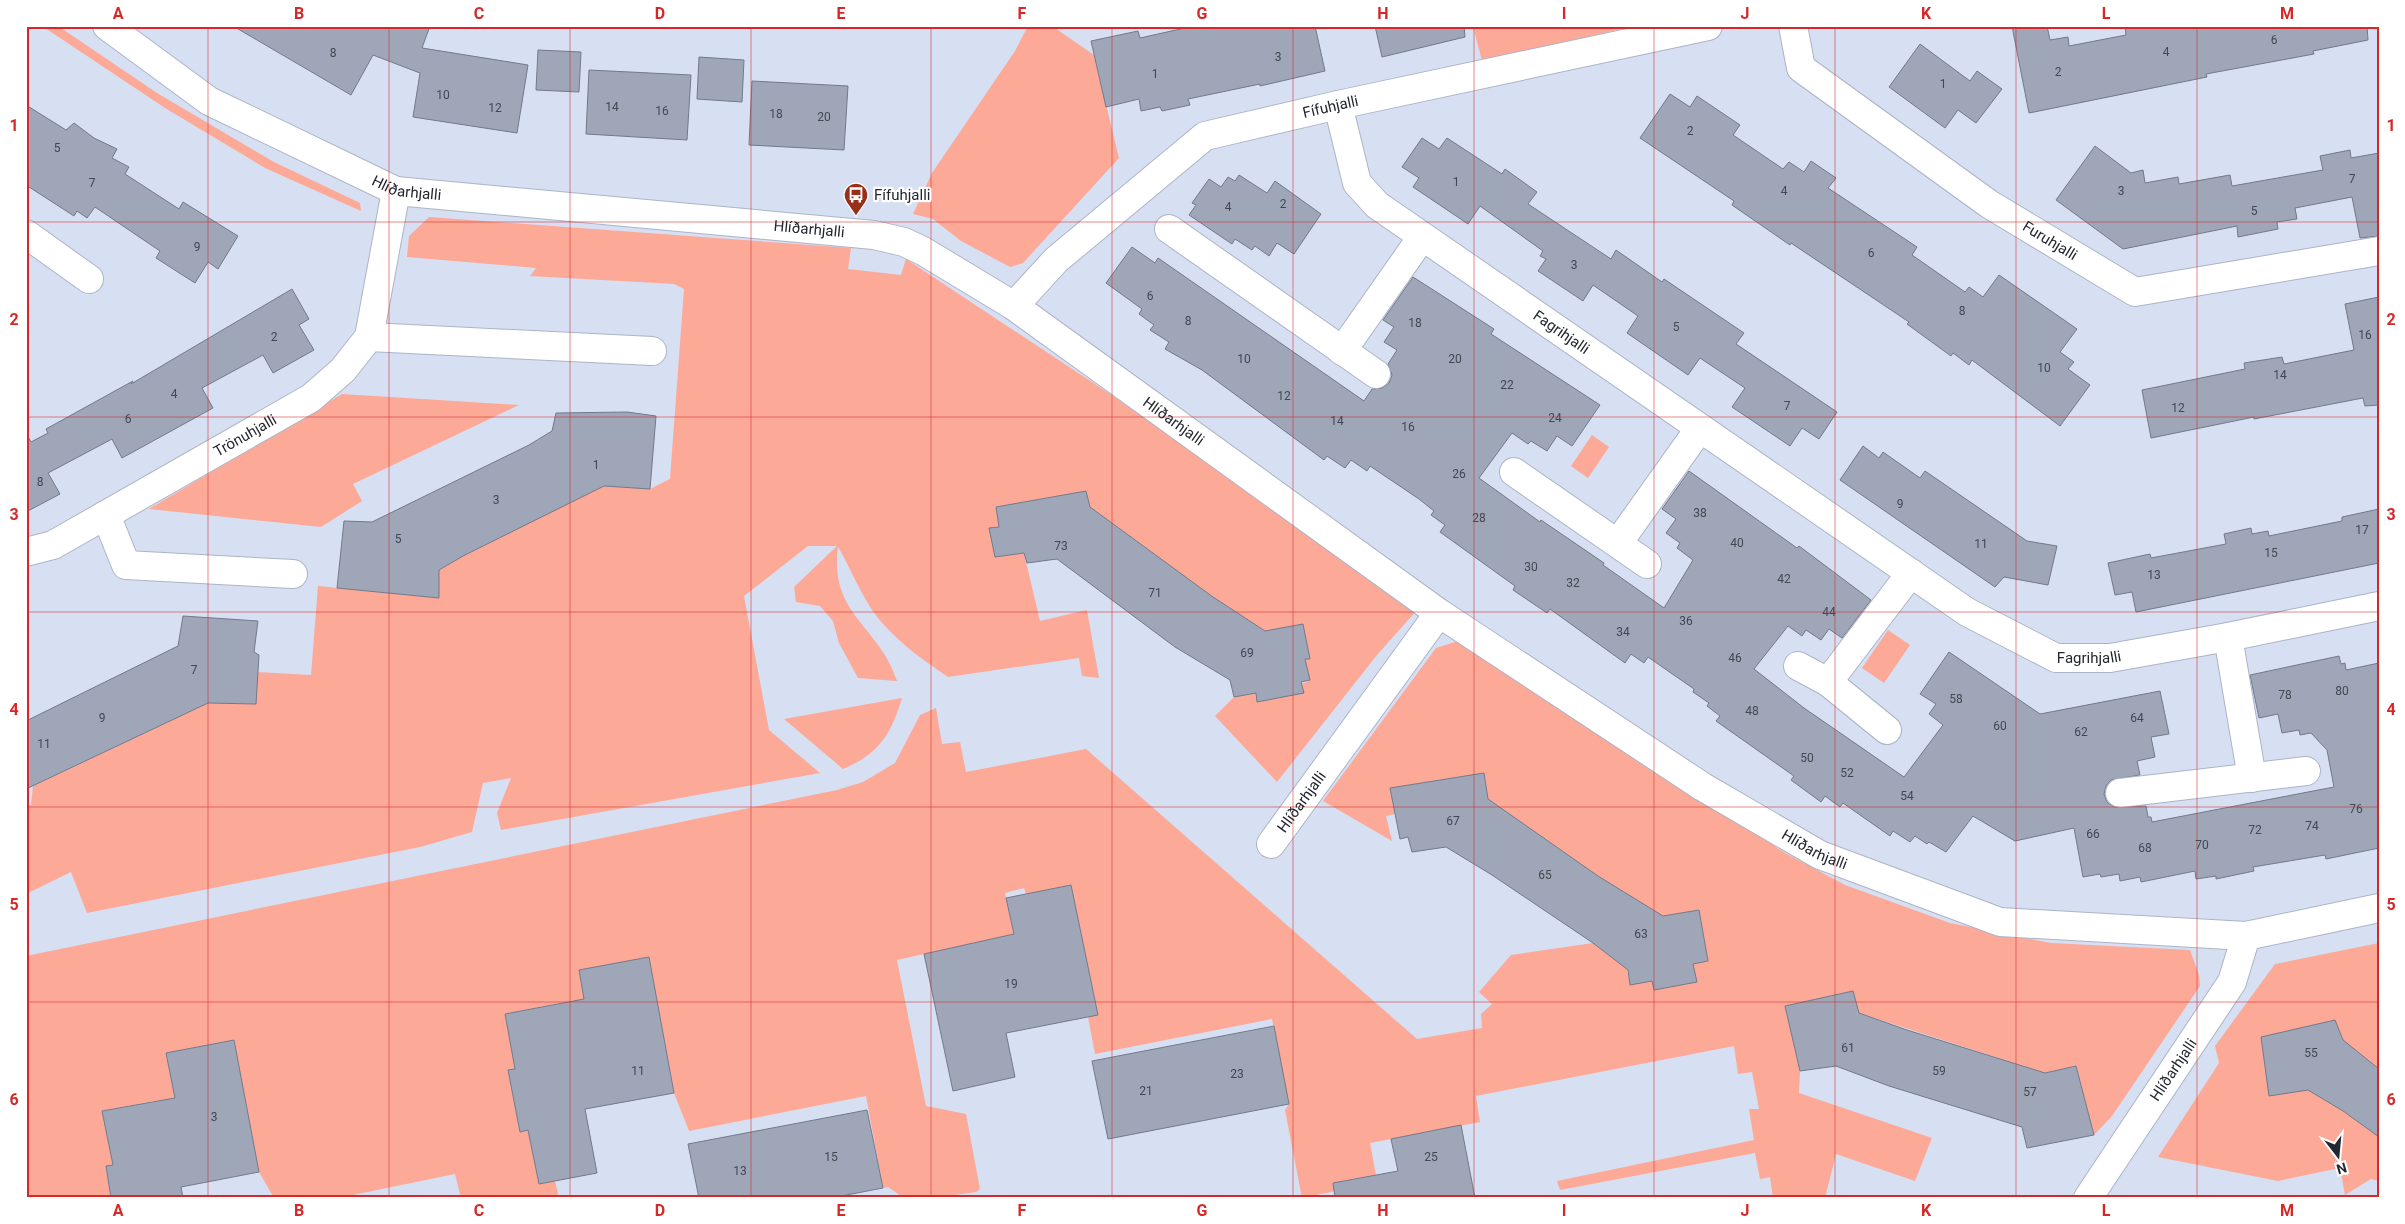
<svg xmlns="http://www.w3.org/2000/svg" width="2405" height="1224" font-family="Roboto,sans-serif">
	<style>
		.green { fill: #fda997 }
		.building { fill: #9ea6b8; stroke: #72798b }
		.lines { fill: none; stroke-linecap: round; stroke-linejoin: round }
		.minor-casing { stroke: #acb4c7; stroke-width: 30 }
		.tertiary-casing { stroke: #acb4c7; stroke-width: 30 }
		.minor { stroke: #fff; stroke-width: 28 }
		.tertiary { stroke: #fff; stroke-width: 28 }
		.grid { fill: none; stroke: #d62828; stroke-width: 1; stroke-opacity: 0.55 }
		.labels { text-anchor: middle; stroke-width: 4.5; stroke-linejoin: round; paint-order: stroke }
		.number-label { font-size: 12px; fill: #424751 }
		.street-label { font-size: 15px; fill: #24272f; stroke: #fff }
		.poi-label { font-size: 15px; fill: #24272f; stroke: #fff; text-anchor: start }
		.neatline { fill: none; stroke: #d62828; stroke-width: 2 }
		.grid-label { font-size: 16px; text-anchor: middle; font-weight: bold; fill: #d62828 }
	</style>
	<rect width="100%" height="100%" fill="#d7dff3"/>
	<g class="green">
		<path d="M42 26H58L157 93 274 162 360 203 361 211 265 168 165 108Z"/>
		<path d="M1028 26H1052L1094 55 1119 158 1023 263 1010 267 961 241 933 219 913 214 932 173 1015 51Z"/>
		<path d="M1473 26H1634L1482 61Z"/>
		<path d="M429 217 851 248 848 269 901 275 906 259 1116 398 1417 610 1377 655 1277 782 1215 716 1234 697 1256 693 1257 701 1309 681 1305 659H1310L1303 624 1265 631 1213 597 1090 507 1086 491 996 507 999 527 989 528 995 557 1024 553 1040 621 1087 610 1099 678 1082 676 1079 658 948 677C926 662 903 646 885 626 864 604 853 572 838 547 829 615 879 625 897 681L858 678 839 643 833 621 820 606 796 602 794 587 837 546H808L744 596 769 730 820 773 501 830 497 813 511 778 483 783 472 832 420 847 87 913 71 872 26 894V805H31L33 786 208 703 256 704 257 672 311 675 318 586 439 598V570L463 556 603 486 650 489 670 479 684 289 674 284 530 276 536 268 407 257 409 236Z"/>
		<path d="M342 394 519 405 353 484 362 501 321 527 149 509Z"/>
		<path d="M1592 435 1609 447 1588 478 1571 466Z"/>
		<path d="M1888 630 1910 645 1884 683 1862 668Z"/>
		<path d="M1458 641 1471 643 1785 853 1845 885 1950 923 2051 943 2190 950 2199 975 2200 986 2112 1116 2094 1135 2076 1066 2045 1073 1859 1013 1853 991 1785 1006 1800 1071 1799 1093 1932 1138 1915 1181 1836 1154 1825 1198H1773L1770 1177 1760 1179 1755 1153 1560 1190 1557 1181 1754 1140 1749 1109H1759L1752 1072 1738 1074 1734 1046 1476 1096 1480 1122 1370 1143 1376 1175 1353 1179 1355 1187 1302 1198 1285 1110 1289 1104 1272 1019 1095 1054 1088 1017 1098 1014 1071 885 1026 894 1024 888 1005 893 1018 951 992 939 897 960 926 1106 966 1114 980 1189 976 1192 934 1198H904L888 1187 883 1188 866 1096 689 1131 674 1093 649 958 579 970 589 1027 571 1031 565 1002 505 1014 515 1069 508 1071 520 1132 528 1130 539 1184 555 1181 559 1198H461L455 1174 338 1198H274L259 1172 234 1040 166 1053 180 1123 159 1127 154 1101 102 1111 113 1165 106 1167 111 1198H26V956L837 790 863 782 895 763 920 715 936 708 942 744 960 742 966 772 1086 749 1417 1039 1482 1028 1481 1014 1492 1004 1479 992 1511 955 1593 943 1626 965 1630 984 1652 981 1654 990 1696 982 1693 964 1708 961 1699 910 1663 916 1598 876 1488 799 1484 773 1390 788 1395 814 1386 816 1392 841 1323 801 1436 648Z"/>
		<path d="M902 698C891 734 879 754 843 769L784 719Z"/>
		<path d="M2379 943V1181L2371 1179 2345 1195 2340 1168 2278 1181 2158 1157 2219 1063 2215 1046 2275 964Z"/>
	</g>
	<g class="building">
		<path d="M233 26H430L422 48 528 65 517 133 413 117 420 73 373 55 351 95Z"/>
		<path d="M1194 26H1315L1325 71 1260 86V84L1188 99 1190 105 1162 111 1160 107 1141 111 1139 99 1106 107 1091 41 1138 31 1140 38Z"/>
		<path d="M1375 26H1464L1465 37 1382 57Z"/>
		<path d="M2012 26H2047L2050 40 2068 37 2069 46 2126 35 2125 26H2367L2368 40 2313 51 2314 54 2206 74 2207 77 2029 113Z"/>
		<path d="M1920 44 1970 81 1977 71 2002 89 1976 123 1958 110 1945 128 1889 87Z"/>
		<path d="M538 50 581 52 579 92 536 90Z"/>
		<path d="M699 57 744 60 742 102 697 99Z"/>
		<path d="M589 70 691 75 687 140 586 134Z"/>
		<path d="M752 81 848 86 844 150 749 145Z"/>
		<path d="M1670 94 1690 107 1697 96 1740 125 1733 135 1783 169 1789 162 1804 172 1811 161 1836 178 1828 188 1917 247 1912 255 1965 292 1969 287 1983 297 1999 275 2077 329 2060 352 2074 362 2068 369 2090 385 2060 426 1972 360 1969 365 1953 353 1951 356 1907 324 1909 322 1791 243 1790 245 1732 205 1734 201 1640 138Z"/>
		<path d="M26 105 66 130 74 123 94 138 117 149 112 158 129 167 125 174 179 209 183 202 238 236 218 269 208 262 195 283 156 258 160 251 95 207 87 218 77 211 74 216 26 185Z"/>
		<path d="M1422 138 1439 149 1447 138 1502 174 1505 169 1537 192 1528 204 1611 259 1616 250 1662 282 1664 279 1744 333 1736 344 1837 412 1819 439 1802 428 1790 446 1732 407 1745 388 1700 358 1688 375 1627 333 1638 316 1593 285 1583 301 1538 271 1546 259 1540 256 1543 251 1480 206 1468 224 1413 187 1419 178 1402 167Z"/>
		<path d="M2095 146 2131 173 2143 170 2145 183 2178 177 2179 184 2230 175 2232 186 2323 170 2320 156 2350 150 2351 158 2379 153V236L2360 238 2352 197 2295 208 2297 219 2277 222 2278 229 2238 237 2237 226 2123 249 2056 200Z"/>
		<path d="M1239 175 1267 193 1275 181 1321 214 1294 254 1277 243 1269 256 1255 246 1252 250 1235 239 1232 244 1189 215 1196 205 1192 203 1209 179 1221 187 1228 177 1235 181Z"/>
		<path d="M1132 247 1155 263 1158 258 1364 401 1372 389 1382 388 1389 383 1392 375 1388 364 1397 350 1384 342 1394 327 1383 320 1413 277 1494 329 1491 334 1600 405 1572 446 1557 436 1547 451 1531 441 1528 444 1512 433 1479 478 1540 522 1541 520 1604 563 1603 565 1664 608 1693 560 1677 548 1680 543 1666 533 1676 519 1662 509 1689 471 1797 548 1799 546 1871 600 1842 638 1829 629 1821 640 1806 630 1802 636 1788 626 1754 669 1804 708 1904 777 1943 725 1929 714 1936 704 1920 694 1949 652 2040 714 2160 691 2169 734 2151 737 2155 757 2137 761 2140 775 2111 780 2106 786 2104 794 2107 802 2114 807 2146 806 2148 817H2151L2152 822 2334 787 2327 750 2311 733 2300 735 2299 730 2282 733 2278 714 2259 718 2250 675 2339 656 2341 664 2345 663 2346 670 2379 663V848L2326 859 2325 855 2253 867 2254 871 2216 879V876L2196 879 2195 871 2141 882 2140 877 2120 881 2119 874 2101 877 2100 874 2083 877 2074 828 2015 841 1973 816 1946 852 1929 842 1927 844 1915 836 1910 842 1893 831 1890 836 1843 803 1840 807 1825 796 1821 802 1791 780 1794 776 1716 721 1720 716 1707 706 1709 703 1693 692 1694 689 1648 657 1644 663 1631 654 1625 663 1550 609 1547 613 1513 590 1515 586 1440 532 1445 525 1431 515 1434 511 1419 499 1370 466 1367 471 1351 460 1345 468 1327 456 1324 460 1202 370 1165 349 1169 342 1150 330 1154 325 1139 314 1142 309 1106 283Z"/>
		<path d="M292 289 309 319 299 325 314 350 273 373 263 355 202 388 213 408 122 458 112 439 48 473 60 494 26 512V433L31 442 48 433 46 429 133 381 131 384Z"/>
		<path d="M2379 297V405L2365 406 2363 398 2254 419V417L2151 438 2142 390 2245 369 2244 363 2282 357 2284 364 2354 350 2345 304Z"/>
		<path d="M627 412 656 416 650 489 604 486 463 556 439 570V598L337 588 344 521 372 522 529 445 552 431 556 413Z"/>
		<path d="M1863 446 1879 458 1883 452 1920 478 1925 471 2027 541 2057 546 2048 585 2004 577 1995 587 1840 480Z"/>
		<path d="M1086 491 1090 507 1213 597 1265 631 1303 624 1310 659H1305L1310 680 1301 682 1304 693 1257 702 1256 693 1234 697 1230 680 1175 647 1057 559 1027 563 1024 553 995 557 989 528 999 527 996 507Z"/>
		<path d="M2379 509V563L2136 612 2132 592 2115 595 2108 563 2150 554 2151 558 2226 544 2224 534 2251 528 2252 534 2268 531 2269 536 2342 521V517Z"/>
		<path d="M183 616 258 621 254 652 259 655 256 704 208 703 26 789V721L178 646Z"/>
		<path d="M1484 773 1488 799 1598 876 1663 916 1699 910 1708 961 1693 964 1697 982 1654 990 1652 981 1630 985 1628 970 1593 943 1492 875 1446 847 1412 852 1408 837 1400 839 1390 788Z"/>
		<path d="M1071 885 1098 1015 1006 1033 1015 1077 953 1091 924 954 1014 934 1006 898Z"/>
		<path d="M649 957 674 1093 585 1109 597 1173 539 1184 528 1130 520 1132 508 1070 515 1069 505 1014 584 999 579 970Z"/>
		<path d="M1853 991 1859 1013 1907 1030 2045 1073 2076 1066 2094 1135 2027 1148 2022 1127 1889 1086 1836 1066 1800 1071 1785 1006Z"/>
		<path d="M2335 1020 2343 1040 2379 1069V1137L2343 1111 2308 1090 2269 1096 2261 1037Z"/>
		<path d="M1274 1026 1289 1104 1108 1139 1092 1061Z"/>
		<path d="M234 1040 259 1172 181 1187 183 1198H111L106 1166 113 1165 102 1111 175 1098 166 1053Z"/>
		<path d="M867 1110 883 1188 831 1198H699L688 1144Z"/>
		<path d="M1461 1125 1475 1198H1335L1333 1183 1398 1171 1391 1139Z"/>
	</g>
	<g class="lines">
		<defs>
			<g id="minor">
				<path id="s1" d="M1793 26 1801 68 1989 204 2135 292 2379 251"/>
				<path id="s2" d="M1338 105 1357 183 1377 205 1967 612 2056 658H2110L2228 637 2379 606"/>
				<path d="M1169 229 1376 374"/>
				<path d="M26 234 89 279"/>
				<path id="s3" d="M1014 306 1056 260 1205 136 1338 105 1708 26"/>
				<path d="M369 337 652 351"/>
				<path d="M1342 351 1422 237"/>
				<path d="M1514 472 1647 564"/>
				<path d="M106 515 126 565 293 574"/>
				<path d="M1618 543 1700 428"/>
				<path id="s4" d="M26 552 53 545 311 398 343 370 369 337 396 191"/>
				<path d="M2228 637 2252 778"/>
				<path d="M1798 666 1828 682 1887 730"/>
				<path d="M1828 682 1911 573"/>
				<path d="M2120 793 2306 771"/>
				<path id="s5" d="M1271 844 1439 613"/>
				<path id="s6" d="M2088 1198 2232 982 2246 936"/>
			</g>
			<g id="tertiary">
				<path id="s7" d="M107 26 209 101 396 191 874 235 904 242 923 251 1014 306 1439 613 1703 787 1820 855 2000 922 2246 936 2379 908"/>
			</g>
		</defs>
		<use href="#minor" class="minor-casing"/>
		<use href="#tertiary" class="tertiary-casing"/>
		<use href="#minor" class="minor"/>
		<use href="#tertiary" class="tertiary"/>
	</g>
	<path class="grid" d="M208 26V1198M389 26V1198M570 26V1198M751 26V1198M931 26V1198M1112 26V1198M1293 26V1198M1474 26V1198M1654 26V1198M1835 26V1198M2016 26V1198M2197 26V1198M26 222H2379M26 417H2379M26 612H2379M26 807H2379M26 1002H2379"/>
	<defs>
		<symbol id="bus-pin" viewBox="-11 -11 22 30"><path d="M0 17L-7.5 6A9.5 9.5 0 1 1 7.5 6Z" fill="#982f1b" stroke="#fff"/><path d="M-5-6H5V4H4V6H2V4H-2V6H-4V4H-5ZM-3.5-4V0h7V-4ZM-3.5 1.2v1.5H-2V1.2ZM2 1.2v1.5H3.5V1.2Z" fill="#fff"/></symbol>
	</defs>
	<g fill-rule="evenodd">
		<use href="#bus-pin" x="842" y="181" width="28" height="38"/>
	</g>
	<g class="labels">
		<g class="number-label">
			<text x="2274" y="44">6</text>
			<text x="2166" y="56">4</text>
			<text x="333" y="57">8</text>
			<text x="1278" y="61">3</text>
			<text x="2058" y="76">2</text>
			<text x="1155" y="78">1</text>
			<text x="1943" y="88">1</text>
			<text x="443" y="99">10</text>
			<text x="612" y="111">14</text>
			<text x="495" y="112">12</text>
			<text x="662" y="115">16</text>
			<text x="776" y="118">18</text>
			<text x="824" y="121">20</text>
			<text x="1690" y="135">2</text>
			<text x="57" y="152">5</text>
			<text x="2352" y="183">7</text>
			<text x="1456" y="186">1</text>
			<text x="92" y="187">7</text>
			<text x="1784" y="195">4</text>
			<text x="2121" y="195">3</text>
			<text x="1283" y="208">2</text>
			<text x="1228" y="211">4</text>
			<text x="2254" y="215">5</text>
			<text x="197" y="251">9</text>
			<text x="1871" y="257">6</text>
			<text x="1574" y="269">3</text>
			<text x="1150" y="300">6</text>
			<text x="1962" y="315">8</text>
			<text x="1188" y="325">8</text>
			<text x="1415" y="327">18</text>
			<text x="1676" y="331">5</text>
			<text x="2365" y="339">16</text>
			<text x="274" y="341">2</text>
			<text x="1244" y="363">10</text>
			<text x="1455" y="363">20</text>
			<text x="2044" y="372">10</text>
			<text x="2280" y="379">14</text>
			<text x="1507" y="389">22</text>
			<text x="174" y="398">4</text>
			<text x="1284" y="400">12</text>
			<text x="1787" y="410">7</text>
			<text x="2178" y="412">12</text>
			<text x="1555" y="422">24</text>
			<text x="128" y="423">6</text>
			<text x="1337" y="425">14</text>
			<text x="1408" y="431">16</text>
			<text x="596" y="469">1</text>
			<text x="1459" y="478">26</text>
			<text x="40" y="486">8</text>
			<text x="496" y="504">3</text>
			<text x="1900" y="508">9</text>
			<text x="1700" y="517">38</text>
			<text x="1479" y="522">28</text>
			<text x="2362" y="534">17</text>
			<text x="398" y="543">5</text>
			<text x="1737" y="547">40</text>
			<text x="1981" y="548">11</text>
			<text x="1061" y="550">73</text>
			<text x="2271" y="557">15</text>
			<text x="1531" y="571">30</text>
			<text x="2154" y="579">13</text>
			<text x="1784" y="583">42</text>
			<text x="1573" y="587">32</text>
			<text x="1155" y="597">71</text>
			<text x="1829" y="616">44</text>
			<text x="1686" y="625">36</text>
			<text x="1623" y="636">34</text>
			<text x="1247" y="657">69</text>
			<text x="1735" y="662">46</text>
			<text x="194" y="674">7</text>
			<text x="2342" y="695">80</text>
			<text x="2285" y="699">78</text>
			<text x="1956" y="703">58</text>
			<text x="1752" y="715">48</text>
			<text x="102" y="722">9</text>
			<text x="2137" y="722">64</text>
			<text x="2000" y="730">60</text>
			<text x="2081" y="736">62</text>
			<text x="44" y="748">11</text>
			<text x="1807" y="762">50</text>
			<text x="1847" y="777">52</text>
			<text x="1907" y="800">54</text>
			<text x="2356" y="813">76</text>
			<text x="1453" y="825">67</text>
			<text x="2312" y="830">74</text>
			<text x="2255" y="834">72</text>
			<text x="2093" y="838">66</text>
			<text x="2202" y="849">70</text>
			<text x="2145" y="852">68</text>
			<text x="1545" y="879">65</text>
			<text x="1641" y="938">63</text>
			<text x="1011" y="988">19</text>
			<text x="1848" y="1052">61</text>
			<text x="2311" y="1057">55</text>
			<text x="638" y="1075">11</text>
			<text x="1939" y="1075">59</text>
			<text x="1237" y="1078">23</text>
			<text x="1146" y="1095">21</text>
			<text x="2030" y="1096">57</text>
			<text x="214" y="1121">3</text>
			<text x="831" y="1161">15</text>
			<text x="1431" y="1161">25</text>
			<text x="740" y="1175">13</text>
		</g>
		<g class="street-label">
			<text dy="5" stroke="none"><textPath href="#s3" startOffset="385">Fífuhjalli</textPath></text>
			<text dy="5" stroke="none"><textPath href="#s7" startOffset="344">Hlíðarhjalli</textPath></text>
			<text dy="5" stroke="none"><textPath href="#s7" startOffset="749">Hlíðarhjalli</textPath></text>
			<text dy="5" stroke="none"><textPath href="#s1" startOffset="346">Furuhjalli</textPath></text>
			<text dy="5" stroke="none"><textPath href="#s2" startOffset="334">Fagrihjalli</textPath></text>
			<text dy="5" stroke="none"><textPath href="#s7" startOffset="1169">Hlíðarhjalli</textPath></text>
			<text dy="5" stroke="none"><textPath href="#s4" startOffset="249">Trönuhjalli</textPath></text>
			<text dy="5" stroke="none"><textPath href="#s2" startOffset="960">Fagrihjalli</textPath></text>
			<text dy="5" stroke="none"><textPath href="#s5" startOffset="52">Hlíðarhjalli</textPath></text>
			<text dy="5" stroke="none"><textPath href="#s7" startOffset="1941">Hlíðarhjalli</textPath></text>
			<text dy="5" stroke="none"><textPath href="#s6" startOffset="154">Hlíðarhjalli</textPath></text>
		</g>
		<g class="poi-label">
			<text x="874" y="200">Fífuhjalli</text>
		</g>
	</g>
	<rect width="2405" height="1224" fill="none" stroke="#ffffff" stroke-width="55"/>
	<g transform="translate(2338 1156) rotate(164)" stroke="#ffffff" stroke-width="4" paint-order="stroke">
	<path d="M0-4L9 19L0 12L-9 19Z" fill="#24272f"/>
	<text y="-8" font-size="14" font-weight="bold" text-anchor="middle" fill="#24272f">N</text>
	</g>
	<rect x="28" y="28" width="2350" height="1168" class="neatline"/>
	<g class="grid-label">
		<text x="118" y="19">A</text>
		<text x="299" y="19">B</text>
		<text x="479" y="19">C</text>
		<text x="660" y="19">D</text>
		<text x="841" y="19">E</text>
		<text x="1022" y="19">F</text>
		<text x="1202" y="19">G</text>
		<text x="1383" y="19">H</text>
		<text x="1564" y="19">I</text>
		<text x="1745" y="19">J</text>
		<text x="1926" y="19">K</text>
		<text x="2106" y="19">L</text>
		<text x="2287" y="19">M</text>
		<text x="14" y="131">1</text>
		<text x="2391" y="131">1</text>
		<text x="14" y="325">2</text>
		<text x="2391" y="325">2</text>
		<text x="14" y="520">3</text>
		<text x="2391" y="520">3</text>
		<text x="14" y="715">4</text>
		<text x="2391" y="715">4</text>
		<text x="14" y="910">5</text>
		<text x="2391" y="910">5</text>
		<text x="14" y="1105">6</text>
		<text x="2391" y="1105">6</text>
		<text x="118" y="1216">A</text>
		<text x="299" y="1216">B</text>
		<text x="479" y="1216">C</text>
		<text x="660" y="1216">D</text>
		<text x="841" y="1216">E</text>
		<text x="1022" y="1216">F</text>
		<text x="1202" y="1216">G</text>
		<text x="1383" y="1216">H</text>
		<text x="1564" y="1216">I</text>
		<text x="1745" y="1216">J</text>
		<text x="1926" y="1216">K</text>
		<text x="2106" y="1216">L</text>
		<text x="2287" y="1216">M</text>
	</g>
</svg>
